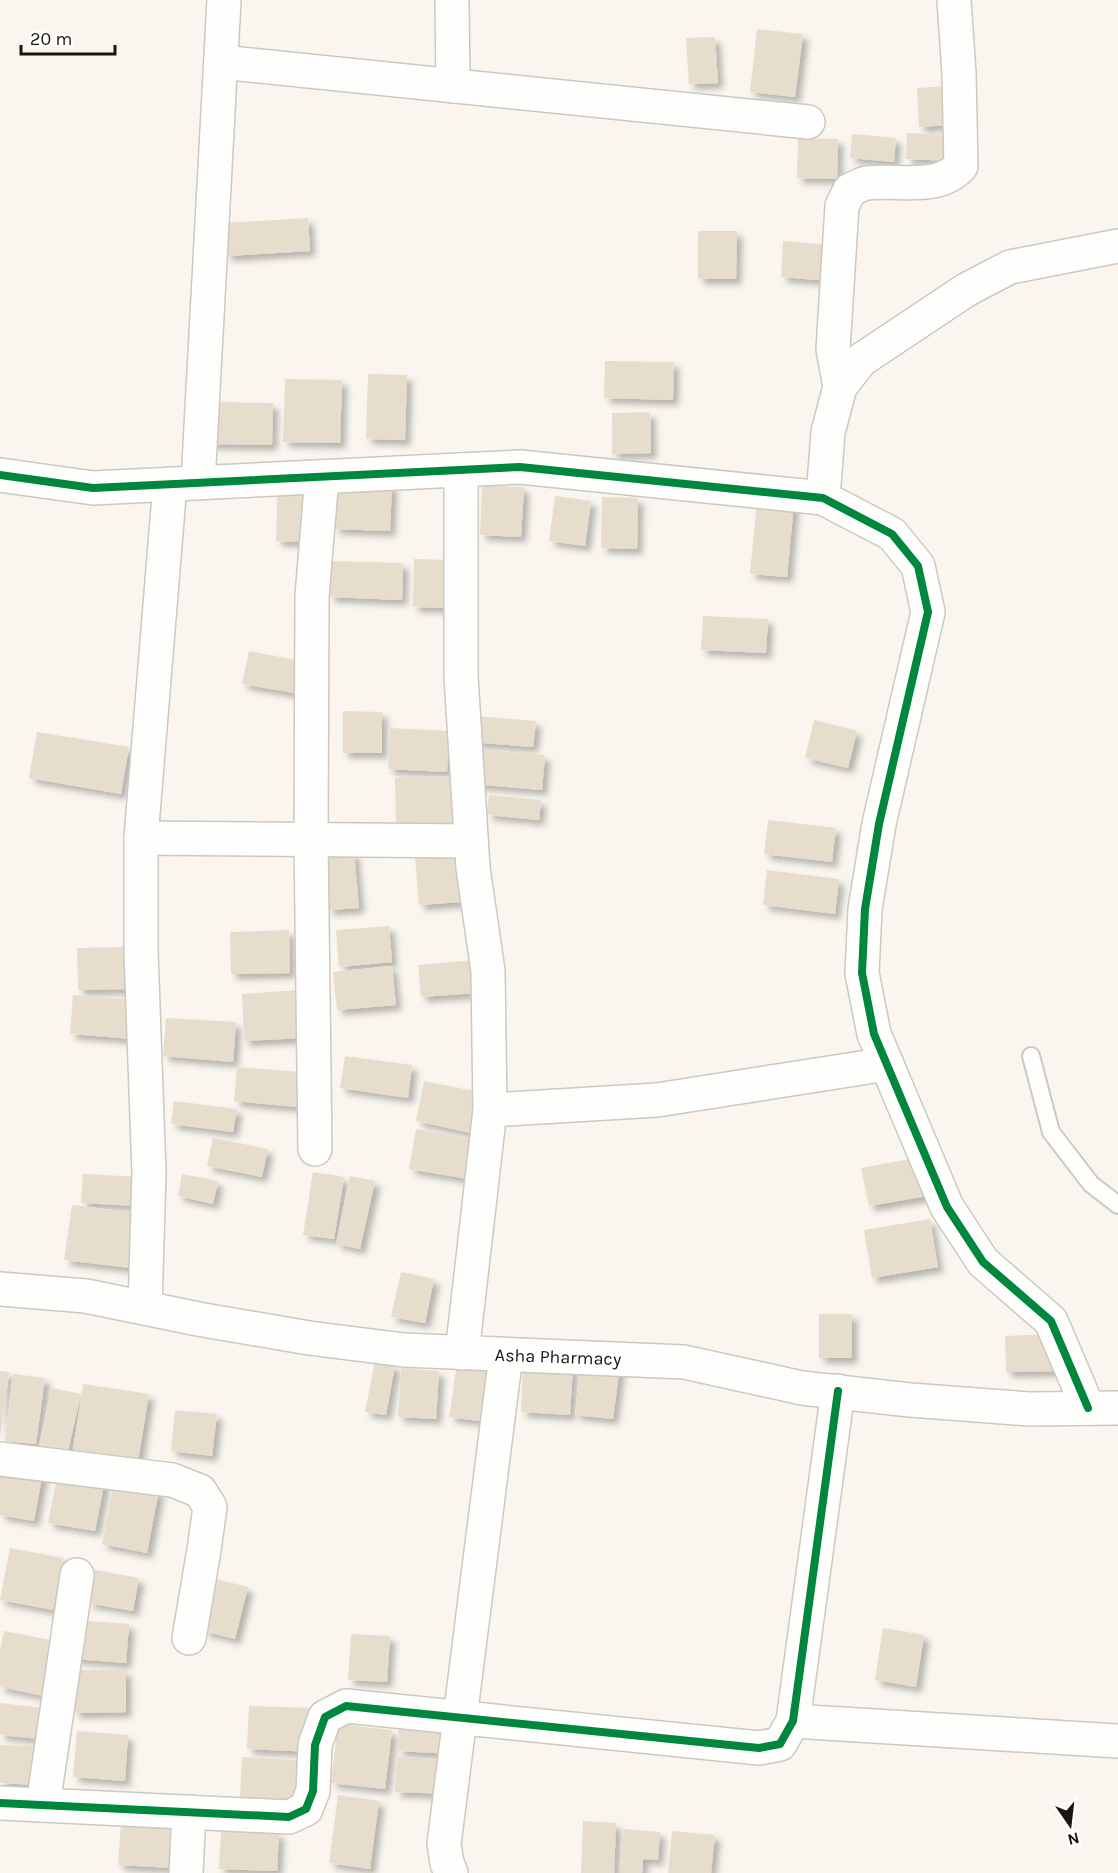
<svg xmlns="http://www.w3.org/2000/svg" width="1118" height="1873" font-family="Karla,sans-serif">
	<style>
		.building { fill: #e6ddcc; filter: url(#shadow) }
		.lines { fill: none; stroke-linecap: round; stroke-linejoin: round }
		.service-casing { stroke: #ccc8c2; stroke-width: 20 }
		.minor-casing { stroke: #ccc8c2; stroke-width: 36 }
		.service { stroke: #fefefd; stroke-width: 16 }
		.minor { stroke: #fefefd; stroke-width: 33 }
		.cycleway-casing { stroke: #fff; stroke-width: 11 }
		.cycleway { stroke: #00873e; stroke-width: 8 }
		.labels { text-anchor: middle; stroke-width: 4.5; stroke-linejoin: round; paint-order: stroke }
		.street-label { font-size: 18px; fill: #1a160f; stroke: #fff }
	</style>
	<defs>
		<filter id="shadow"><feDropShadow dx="5.5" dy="5.5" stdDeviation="3" flood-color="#0004"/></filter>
	</defs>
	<rect width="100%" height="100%" fill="#faf6ef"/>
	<g class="building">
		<path d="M757 29 803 34 795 97 750 92Z"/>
		<path d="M715 37 718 83 689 84 686 38Z"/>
		<path d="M948 86 950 125 919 127 917 88Z"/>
		<path d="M907 133 953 135V161L906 159Z"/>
		<path d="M852 134 896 138 894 162 850 158Z"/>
		<path d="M798 138 838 139 837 179 797 178Z"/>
		<path d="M308 218 310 251 226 256 224 223Z"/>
		<path d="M698 231H737L736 279H698Z"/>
		<path d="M783 241 833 245 830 281 781 277Z"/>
		<path d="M605 361 674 362 673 400 604 398Z"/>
		<path d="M368 374 407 375 405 440 366 439Z"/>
		<path d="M285 379 342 380 340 443 283 442Z"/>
		<path d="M210 402 273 403 272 445 209 444Z"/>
		<path d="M650 412 651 453 612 454V413Z"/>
		<path d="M278 479 315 480 313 542 276 541Z"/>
		<path d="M336 483 392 484 390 531 334 529Z"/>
		<path d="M482 485 524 487 521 537 480 535Z"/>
		<path d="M555 496 591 501 585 546 549 541Z"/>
		<path d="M602 497 638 498 637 549 601 548Z"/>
		<path d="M757 500 794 503 787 577 750 574Z"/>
		<path d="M414 559 456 560 455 608 413 607Z"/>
		<path d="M329 561 403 563 402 600 329 597Z"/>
		<path d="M703 616 768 619 766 653 701 650Z"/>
		<path d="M249 651 311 663 305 695 242 684Z"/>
		<path d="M343 711 382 712V753H343Z"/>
		<path d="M473 716 536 721 533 747 471 742Z"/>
		<path d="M814 720 857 731 848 768 805 758Z"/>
		<path d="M390 728 449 731 447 772 388 769Z"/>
		<path d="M37 732 129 747 121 794 29 778Z"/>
		<path d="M475 749 545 755 542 790 473 784Z"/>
		<path d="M456 776 457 823 396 825 395 778Z"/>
		<path d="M489 795 541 800 539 820 487 815Z"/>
		<path d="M768 820 836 828 832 862 764 854Z"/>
		<path d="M354 852 359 908 328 910 323 855Z"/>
		<path d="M457 852 461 902 419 905 415 856Z"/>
		<path d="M767 870 839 879 835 914 763 905Z"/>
		<path d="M389 926 392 962 339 967 336 930Z"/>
		<path d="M289 930 290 973 231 974 230 932Z"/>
		<path d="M128 947 129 989 78 990 77 948Z"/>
		<path d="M474 960 477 993 421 997 418 965Z"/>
		<path d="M392 966 396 1005 337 1010 333 972Z"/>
		<path d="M299 990 302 1038 244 1041 242 994Z"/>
		<path d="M73 995 136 1000 133 1039 70 1034Z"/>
		<path d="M166 1018 236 1022 233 1062 163 1056Z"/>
		<path d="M345 1056 412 1065 408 1098 340 1088Z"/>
		<path d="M237 1067 311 1073 308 1108 234 1101Z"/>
		<path d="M424 1081 479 1092 471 1133 416 1121Z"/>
		<path d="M174 1101 237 1109 233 1132 171 1124Z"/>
		<path d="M416 1129 475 1140 468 1179 409 1169Z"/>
		<path d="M213 1138 268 1149 262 1177 207 1166Z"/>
		<path d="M926 1156 933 1195 869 1206 861 1168Z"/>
		<path d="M313 1172 344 1177 334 1239 303 1235Z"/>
		<path d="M83 1174 139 1177 137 1206 81 1203Z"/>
		<path d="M182 1174 218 1181 213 1204 178 1196Z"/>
		<path d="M350 1176 375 1181 360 1249 336 1244Z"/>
		<path d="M72 1205 137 1213 130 1268 64 1260Z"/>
		<path d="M930 1219 938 1267 872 1278 864 1230Z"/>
		<path d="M401 1272 434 1279 425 1323 391 1317Z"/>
		<rect x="819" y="1314" width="33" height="44"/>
		<path d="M1055 1334 1057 1371 1006 1372 1005 1336Z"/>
		<path d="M458 1357 495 1362 487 1422 449 1417Z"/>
		<path d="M375 1361 395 1365 386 1415 365 1412Z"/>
		<path d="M581 1361 620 1366 613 1419 575 1415Z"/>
		<path d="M523 1362 573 1365 570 1415 521 1412Z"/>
		<path d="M401 1368 439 1371 436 1419 398 1417Z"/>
		<path d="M0 1371 9 1372 1 1433H0Z"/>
		<path d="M13 1374 45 1378 36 1444 5 1441Z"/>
		<path d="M83 1384 149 1394 138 1461 73 1451Z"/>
		<path d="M52 1388 81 1394 68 1451 39 1445Z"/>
		<path d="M175 1410 217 1414 212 1456 171 1451Z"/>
		<path d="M0 1465 43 1472 34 1521 0 1515Z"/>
		<path d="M58 1471 105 1480 95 1531 48 1523Z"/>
		<path d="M114 1481 159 1490 147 1553 102 1544Z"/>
		<path d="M10 1548 63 1558 53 1610 0 1600Z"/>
		<path d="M95 1570 139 1578 133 1611 88 1603Z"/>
		<path d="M216 1579 248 1587 235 1639 203 1631Z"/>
		<path d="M77 1620 129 1624 126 1663 74 1659Z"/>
		<path d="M883 1628 924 1635 916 1687 875 1680Z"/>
		<path d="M4 1631 60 1642 49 1697 0 1687V1651Z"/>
		<path d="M351 1634 390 1636 387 1682 348 1680Z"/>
		<path d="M74 1670H126V1712L74 1713Z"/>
		<path d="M0 1703 44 1708 40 1739 0 1735Z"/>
		<path d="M249 1706 316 1708 314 1752 247 1749Z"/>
		<path d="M399 1722 454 1725 453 1754 398 1751Z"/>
		<path d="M338 1724 392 1730 385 1789 331 1783Z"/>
		<path d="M77 1731 128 1735 125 1781 73 1777Z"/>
		<path d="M0 1745 37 1746 36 1785 0 1783Z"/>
		<path d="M242 1757 309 1761 306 1801 240 1797Z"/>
		<path d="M397 1757 451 1760 449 1794 395 1792Z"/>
		<path d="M338 1795 379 1801 370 1869 329 1863Z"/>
		<path d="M583 1821 616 1823 614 1873H581Z"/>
		<path d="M121 1823 175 1826 173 1868 118 1865Z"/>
		<path d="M623 1829 660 1832 658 1860 643 1859 642 1873H620Z"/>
		<path d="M221 1830 279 1833 277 1871 219 1869Z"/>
		<path d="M672 1831 715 1835 711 1873H668Z"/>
	</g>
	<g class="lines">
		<defs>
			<path id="service" d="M1031 1056 1051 1132 1091 1184 1118 1205"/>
			<g id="minor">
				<path d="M452 0 453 86"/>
				<path d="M221 62 808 122"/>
				<path d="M840 387 833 349 842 206 850 190C855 188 861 184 867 183 898 179 937 192 961 166L959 73 954 0"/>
				<path d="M461 470V676L473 868 488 971 490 1110 462 1353"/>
				<path d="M0 475 93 488 520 467 823 498 892 534 918 566 928 612 879 824 865 909 862 973 874 1034 947 1207 983 1262 1051 1321 1088 1408"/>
				<path d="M198 483 224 0"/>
				<path d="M823 498 828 432 840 387 861 360 966 290 1010 267 1118 246"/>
				<path d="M141 838 471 841"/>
				<path d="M490 1110 657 1100 887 1064"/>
				<path d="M315 1149 311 840 312 596 322 477"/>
				<path d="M0 1289 86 1296 198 1319 309 1338 404 1350 684 1362 802 1388 910 1400 1029 1409 1118 1408"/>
				<path d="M145 1308 149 1173 141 951V838L170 484"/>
				<path d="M0 1459 172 1480 200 1491 210 1507 204 1550 189 1638"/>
				<path d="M793 1721 1118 1741"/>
				<path d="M0 1803 289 1817 306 1809 313 1791 315 1745 325 1717 346 1706 759 1748 780 1744 793 1721 838 1391"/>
				<path d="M43 1805 77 1575"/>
				<path d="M186 1873 189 1812"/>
				<path d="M451 1873 447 1863 444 1844 506 1355"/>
			</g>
		</defs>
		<use href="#service" class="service-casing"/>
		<use href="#minor" class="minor-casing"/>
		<use href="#service" class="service"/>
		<use href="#minor" class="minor"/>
		<defs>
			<g id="cycleway">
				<path d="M0 475 93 488 520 467 823 498 892 534 918 566 928 612 879 824 865 909 862 973 874 1034 947 1207 983 1262 1051 1321 1088 1408"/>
				<path d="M0 1803 289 1817 306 1809 313 1791 315 1745 325 1717 346 1706 759 1748 780 1744 793 1721 838 1391"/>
			</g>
		</defs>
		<use href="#cycleway" class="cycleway-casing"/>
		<use href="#cycleway" class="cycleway"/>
	</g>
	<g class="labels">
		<g class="street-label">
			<text transform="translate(558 1357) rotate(2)" y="6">Asha Pharmacy</text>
		</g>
	</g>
	<g transform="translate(1070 1825) rotate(166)" stroke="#ffffff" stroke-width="4.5" paint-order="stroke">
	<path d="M0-4.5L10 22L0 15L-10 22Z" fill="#1a160f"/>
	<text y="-9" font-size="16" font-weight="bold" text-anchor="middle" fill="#1a160f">N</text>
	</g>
	<path d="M21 45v9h94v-9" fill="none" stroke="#1a160f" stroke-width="3"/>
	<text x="30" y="45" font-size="18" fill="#1a160f" stroke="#ffffff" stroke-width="4.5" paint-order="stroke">20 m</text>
</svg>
